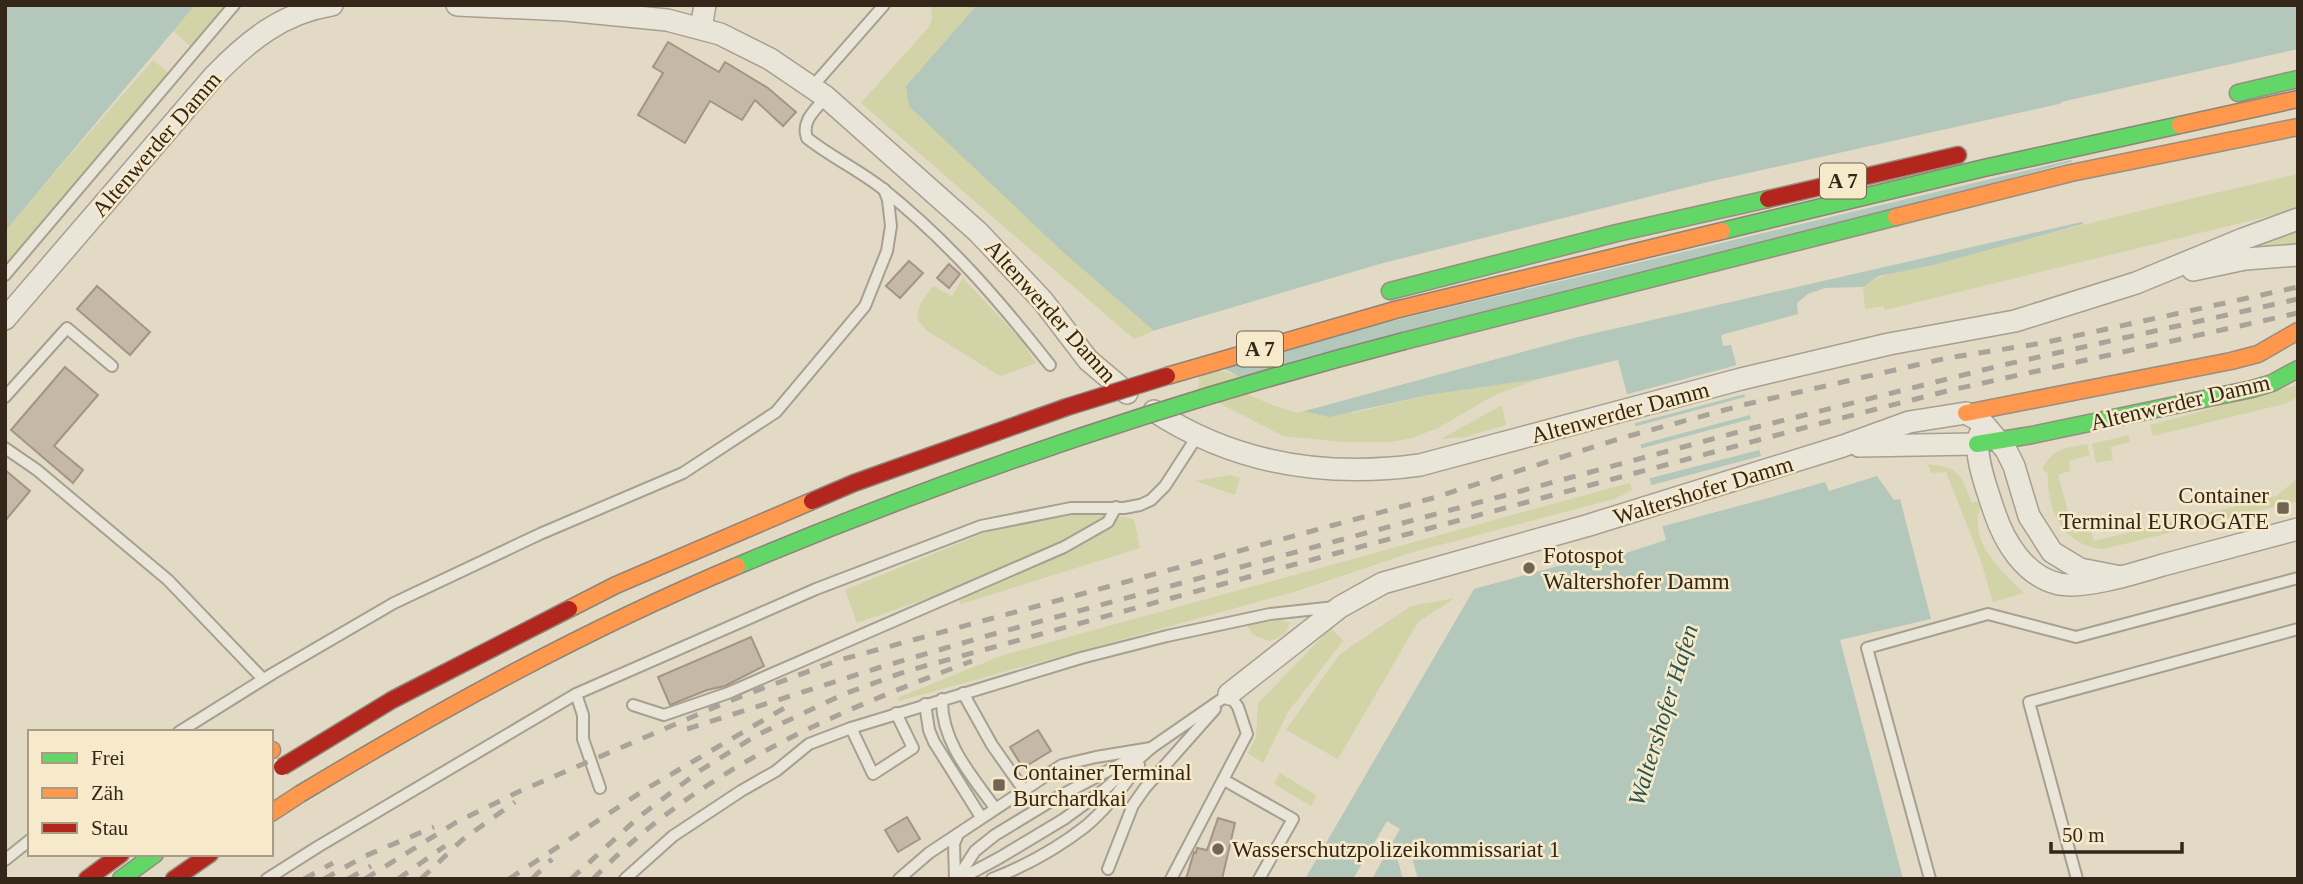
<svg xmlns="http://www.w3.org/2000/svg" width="2303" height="884" font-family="Georgia,serif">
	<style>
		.green { fill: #d2d3a7 }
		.water { fill: #b3c7bb }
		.pier { fill: #e3dac6 }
		.building { fill: #c6b8a7; stroke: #a29586; stroke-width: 2 }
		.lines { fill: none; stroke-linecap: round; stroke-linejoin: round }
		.lane-casing { stroke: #a79f90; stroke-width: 14 }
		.street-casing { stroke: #a79f90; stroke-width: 24 }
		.fast-casing { stroke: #978e80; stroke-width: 19 }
		.slow-casing { stroke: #978e80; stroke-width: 19 }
		.jam-casing { stroke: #978e80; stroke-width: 19 }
		.lane { stroke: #eae5d9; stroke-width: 10 }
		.street { stroke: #eae5d9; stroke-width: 21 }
		.fast { stroke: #63d668; stroke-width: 16 }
		.slow { stroke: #ff974d; stroke-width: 16 }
		.jam { stroke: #b3261e; stroke-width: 16 }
		.rail { stroke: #a9a499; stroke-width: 5; stroke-dasharray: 12 12; stroke-linecap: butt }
		.fast-bridge-casing { stroke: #8c8477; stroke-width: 19; stroke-linecap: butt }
		.slow-bridge-casing { stroke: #8c8477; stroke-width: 19; stroke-linecap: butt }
		.jam-bridge-casing { stroke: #8c8477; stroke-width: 19; stroke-linecap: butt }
		.fast-bridge { stroke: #63d668; stroke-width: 16 }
		.slow-bridge { stroke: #ff974d; stroke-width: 16 }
		.jam-bridge { stroke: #b3261e; stroke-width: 16 }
		.poi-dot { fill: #716656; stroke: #f7eaca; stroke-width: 2.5 }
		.labels { text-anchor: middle; stroke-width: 5; stroke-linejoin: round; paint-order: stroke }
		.shield { fill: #f7eaca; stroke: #6e624f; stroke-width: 2 }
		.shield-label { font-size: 21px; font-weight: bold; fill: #34271a }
		.street-label { font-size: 23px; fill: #34271a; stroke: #f7eaca }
		.poi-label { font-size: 23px; fill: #34271a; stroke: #f7eaca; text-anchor: start }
		.water-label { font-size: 24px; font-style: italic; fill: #285552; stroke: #f7eaca }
	</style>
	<rect width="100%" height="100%" fill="#e3dac6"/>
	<g class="green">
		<path d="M195 5H229L192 48 173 31Z"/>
		<path d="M931 5H977L906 86 1063 252 1154 331 1134 339 861 103 928 28 932 20Z"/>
		<path d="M153 60 171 75 5 270V230Z"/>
		<path d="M2298 174V209L1885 310 1884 306 1865 309 1863 287C1891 267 1931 265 1965 256 2075 226 2186 199 2298 174Z"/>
		<path d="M2298 232V248L2255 252 2254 246Z"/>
		<path d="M963 278 1023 342 1036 363 1000 376 926 330 917 319 920 304 933 286 952 296Z"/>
		<path d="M1200 364 1353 413 1428 395 1538 379 1493 396 1438 428 1412 438 1392 442H1342L1283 436 1198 392Z"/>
		<path d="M2298 385V397L2284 404 2153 436 2150 425Z"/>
		<path d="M1502 405 1506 425 1465 437 1441 439Z"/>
		<path d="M2128 435 2130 442 2111 447 2113 460 2096 463 2092 444Z"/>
		<path d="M2087 444 2090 455 2069 461 2070 471 2058 475 2074 533 2090 529 2094 541 2276 496 2298 478V501L2104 549C2064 547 2046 510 2048 474L2042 469C2055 447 2063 449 2087 444Z"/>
		<path d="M1928 464C1960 469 1960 472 1972 503L1979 501 1981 506C1967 541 2001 571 2024 593L1993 602 1980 558 1946 472 1931 473Z"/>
		<path d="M1231 475 1240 478 1235 495 1195 481Z"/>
		<path d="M1629 483 1633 490 1614 499 1410 553 1297 591 899 701 897 698 1003 655Z"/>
		<path d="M1085 510 1134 519 1140 548 961 604 954 589 857 623 845 590 991 530Z"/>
		<path d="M1455 598 1418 622 1338 759 1286 730 1340 654 1411 606Z"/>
		<path d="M1280 620 1290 623C1286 634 1280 638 1270 641L1253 635 1247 625Z"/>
		<path d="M1331 628 1343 641 1288 712 1263 763 1248 753 1256 737 1258 703Z"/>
		<path d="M1280 773 1317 796 1311 806 1274 784Z"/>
	</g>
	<g class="water">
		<path d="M5 5H195L5 231Z"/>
		<path d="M977 5H2298V49L2061 102 2083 224 1933 265 1879 276 1863 287 1825 288 1808 294 1797 303 1798 314 1721 335 1723 346 1731 345 1772 497 1825 482 1829 491 1877 476 1894 500 1900 499 1931 619 1840 640 1903 879H1305L1474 589 1598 555 1626 553 1666 540 1618 360 1538 379 1428 395 1329 417 1303 411 1154 331 1063 252 909 106 906 86Z"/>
	</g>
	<g class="pier">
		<path d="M2298 51V53L2065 104 2075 159 1198 367 1149 332 1383 263 1708 182Z"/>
		<path d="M2075 161 2086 221 1578 337 1297 413 1270 404 1231 387Z"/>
		<path d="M1737 365 1745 394 1632 424 1624 395Z"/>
		<path d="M1745 397 1750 415 1638 445 1633 427Z"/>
		<path d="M1751 419 1759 450 1647 479 1639 449Z"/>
		<path d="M1761 456 1772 497 1660 527 1648 486Z"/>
		<path d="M1387 821 1400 829 1372 879H1353Z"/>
		<path d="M1408 843 1418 879H1403L1394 847Z"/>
	</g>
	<g class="building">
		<path d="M668 42 719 72 725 62 768 88 796 112 783 126 755 100 742 120 710 101 685 143 638 115 663 73 653 67Z"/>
		<path d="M909 261 923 273 900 298 886 286Z"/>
		<path d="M949 264 960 274 949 288 937 278Z"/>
		<path d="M97 286 150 332 130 355 77 309Z"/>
		<path d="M65 367 98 395 54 446 83 470 73 483 11 430Z"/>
		<path d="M5 470 30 491 5 521Z"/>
		<path d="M751 637 764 666 725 686 707 690 670 705 658 677Z"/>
		<path d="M1038 730 1051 751 1023 768 1010 747Z"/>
		<path d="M907 817 920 839 898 852 885 830Z"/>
		<path d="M1218 818 1235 823 1222 879H1186L1194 852 1196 853 1197 848 1207 850Z"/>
	</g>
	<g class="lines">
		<defs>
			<g id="lane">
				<path d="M812 87 884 5"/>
				<path d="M826 97C815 110 801 121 807 138 831 157 859 170 883 189 949 242 998 299 1050 365"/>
				<path d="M5 275 234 5"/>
				<path d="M5 397 67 328 112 366"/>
				<path d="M5 448 37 470 168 580 263 679"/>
				<path d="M963 693 992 745 1023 789"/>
				<path d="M576 694 583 715V739L600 788"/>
				<path d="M942 699C941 741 971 775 995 808"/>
				<path d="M925 704 929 730 934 742 981 817"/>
				<path d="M633 705 664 715 728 693 1064 547 1108 522 1116 507"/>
				<path d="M851 728 873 774 913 748 896 713"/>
				<path d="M179 732 272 674 394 603 540 534 683 473 776 412 865 306 887 251 891 226 888 200 884 189"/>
				<path d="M1224 780 1293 819 1259 879"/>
				<path d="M5 860 30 840"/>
				<path d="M1108 869 1133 805 1145 788 1215 709"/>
				<path d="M267 879 319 846 576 694 816 589 981 526 1071 508H1124L1140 505 1151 500 1165 486 1198 435"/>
				<path d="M625 879 673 836 741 791 776 771 809 744 851 728 1081 658 1167 636 1270 614 1335 607"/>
				<path d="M899 879 929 853 1062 765 1096 757 1151 748"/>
				<path d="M955 879 954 844 958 834"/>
				<path d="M957 879 975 851 995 835 1056 798 1136 756"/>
				<path d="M960 879 999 858 1064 819 1105 789 1151 748 1229 694"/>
				<path d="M992 879C1025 866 1058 848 1086 826 1106 809 1124 786 1139 765"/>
				<path d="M1171 879 1247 734 1238 707 1229 694"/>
				<path d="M1930 879 1867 648 1988 614 2076 637 2298 578"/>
				<path d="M2077 879 2029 702 2298 629"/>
			</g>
			<g id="street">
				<path d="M457 5 566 10 667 20 720 34 770 59 826 97 978 232 1043 301 1088 360 1127 393"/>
				<path d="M701 28 705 5"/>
				<path d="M2193 270 2245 259 2298 255"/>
				<path d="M5 319 214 76C248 41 282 13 332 5"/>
				<path d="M1154 411C1235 464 1325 478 1420 465L1741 379 1889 344 2015 321 2136 283 2243 239 2298 219"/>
				<path d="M1980 434C1972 452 1988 492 1994 511 2004 541 2024 576 2059 584 2085 589 2136 573 2163 565 2208 553 2253 541 2298 529"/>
				<path d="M1859 446 1977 444"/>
				<path d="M1229 694 1340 607 1383 583 1586 526 1843 446 1909 422 1966 413 1982 422 2006 450 2014 466 2029 516 2052 552 2080 569 2121 577"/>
			</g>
			<g id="fast">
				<path d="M2238 93 2298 79"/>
				<path d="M1390 291 1617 233 1768 199"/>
				<path d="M1404 341 1896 217"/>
				<path d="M1977 444 2032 435 2252 389 2272 383 2298 369"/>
				<path d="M121 879 155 854"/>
			</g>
			<g id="slow">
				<path d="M1896 217 2071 173 2298 127"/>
				<path d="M1966 413 2231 361 2258 354 2298 331"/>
				<path d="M271 750H272"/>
				<path d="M271 813 300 794"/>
			</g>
			<g id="jam">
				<path d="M1768 199 1958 155"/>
				<path d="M87 879 121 854"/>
				<path d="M174 879 210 854"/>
			</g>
		</defs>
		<use href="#lane" class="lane-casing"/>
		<use href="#street" class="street-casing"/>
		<use href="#fast" class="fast-casing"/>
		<use href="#slow" class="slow-casing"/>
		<use href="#jam" class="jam-casing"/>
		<use href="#lane" class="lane"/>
		<use href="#street" class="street"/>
		<use href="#fast" class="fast"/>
		<use href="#slow" class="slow"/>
		<use href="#jam" class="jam"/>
		<g class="rail">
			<path d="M687 729 881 667 990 635 1753 428 2003 365 2298 299"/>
			<path d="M304 879 333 863"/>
			<path d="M324 879 365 856 434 827"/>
			<path d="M348 879 371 866"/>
			<path d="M365 879 455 823 518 792 729 701 836 661 1433 498 1625 437 1747 404 1947 358 2043 343 2298 287"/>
			<path d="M398 879 445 846"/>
			<path d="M421 879 462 840 515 802"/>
			<path d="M509 879 646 789 791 704"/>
			<path d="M532 879 552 859"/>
			<path d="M571 879 640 816 701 770 757 735 844 694 907 671 1270 571 1822 423 1947 391 2298 313"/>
			<path d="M593 879C701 768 831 714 972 661"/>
		</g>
		<defs>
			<g id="fast-bridge">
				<path d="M1722 231 1984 168 2180 125"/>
				<path d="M737 566C953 475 1177 400 1404 341"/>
			</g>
			<g id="slow-bridge">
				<path d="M2180 125 2298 99"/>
				<path d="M1167 376 1395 310 1722 231"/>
				<path d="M569 609 616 585 812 501"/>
				<path d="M300 794C441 709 585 630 737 566"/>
			</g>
			<g id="jam-bridge">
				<path d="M812 501 854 483 1067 407 1167 376"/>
				<path d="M282 767 392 700 569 609"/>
			</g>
		</defs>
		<use href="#fast-bridge" class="fast-bridge-casing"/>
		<use href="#slow-bridge" class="slow-bridge-casing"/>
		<use href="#jam-bridge" class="jam-bridge-casing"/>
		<use href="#fast-bridge" class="fast-bridge"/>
		<use href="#slow-bridge" class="slow-bridge"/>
		<use href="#jam-bridge" class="jam-bridge"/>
	</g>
	<g class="poi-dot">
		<rect x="2276" y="501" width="14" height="14" rx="3.5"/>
		<circle cx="1529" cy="568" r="7"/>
		<rect x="992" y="778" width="14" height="14" rx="3.5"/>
		<circle cx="1218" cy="849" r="7"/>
	</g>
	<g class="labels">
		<g class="shield">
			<rect x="1820" y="163.5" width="46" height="35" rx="5"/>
			<rect x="1237" y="331.5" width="46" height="35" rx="5"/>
		</g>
		<g class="shield-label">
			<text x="1843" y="188">A 7</text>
			<text x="1260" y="356">A 7</text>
		</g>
		<g class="street-label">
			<text transform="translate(156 144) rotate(-49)" y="8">Altenwerder Damm</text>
			<text transform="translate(1051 311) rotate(48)" y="8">Altenwerder Damm</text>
			<text transform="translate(2180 402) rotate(-13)" y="8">Altenwerder Damm</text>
			<text transform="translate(1620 412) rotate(-15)" y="8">Altenwerder Damm</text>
			<text transform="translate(1703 490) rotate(-17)" y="8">Waltershofer Damm</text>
		</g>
		<g class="poi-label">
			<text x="2269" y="503" text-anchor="end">Container<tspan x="2269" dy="26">Terminal EUROGATE</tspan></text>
			<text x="1543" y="563">Fotospot<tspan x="1543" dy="26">Waltershofer Damm</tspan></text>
			<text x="1013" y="780">Container Terminal<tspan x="1013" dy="26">Burchardkai</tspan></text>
			<text x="1232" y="857">Wasserschutzpolizeikommissariat 1</text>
		</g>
		<g class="water-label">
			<text transform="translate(1663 715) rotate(-73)" y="8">Waltershofer Hafen</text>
		</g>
	</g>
	<rect width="2303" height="884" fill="none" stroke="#34271a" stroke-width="14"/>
	<rect x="28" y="730" width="245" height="126" fill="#f7eaca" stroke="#a99c84" stroke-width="2"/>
	<rect x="42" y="753" width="35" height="10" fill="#63d668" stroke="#a99c84" stroke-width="2"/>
	<text x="91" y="765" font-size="21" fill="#34271a">Frei</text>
	<rect x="42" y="788" width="35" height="10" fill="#ff974d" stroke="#a99c84" stroke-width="2"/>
	<text x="91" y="800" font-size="21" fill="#34271a">Zäh</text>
	<rect x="42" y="823" width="35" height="10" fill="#b3261e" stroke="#a99c84" stroke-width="2"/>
	<text x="91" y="835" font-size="21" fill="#34271a">Stau</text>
	<path d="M2051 842v10h131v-10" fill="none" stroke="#34271a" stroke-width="3.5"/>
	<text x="2062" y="842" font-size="21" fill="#34271a" stroke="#f7eaca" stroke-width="5" paint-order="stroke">50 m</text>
</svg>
